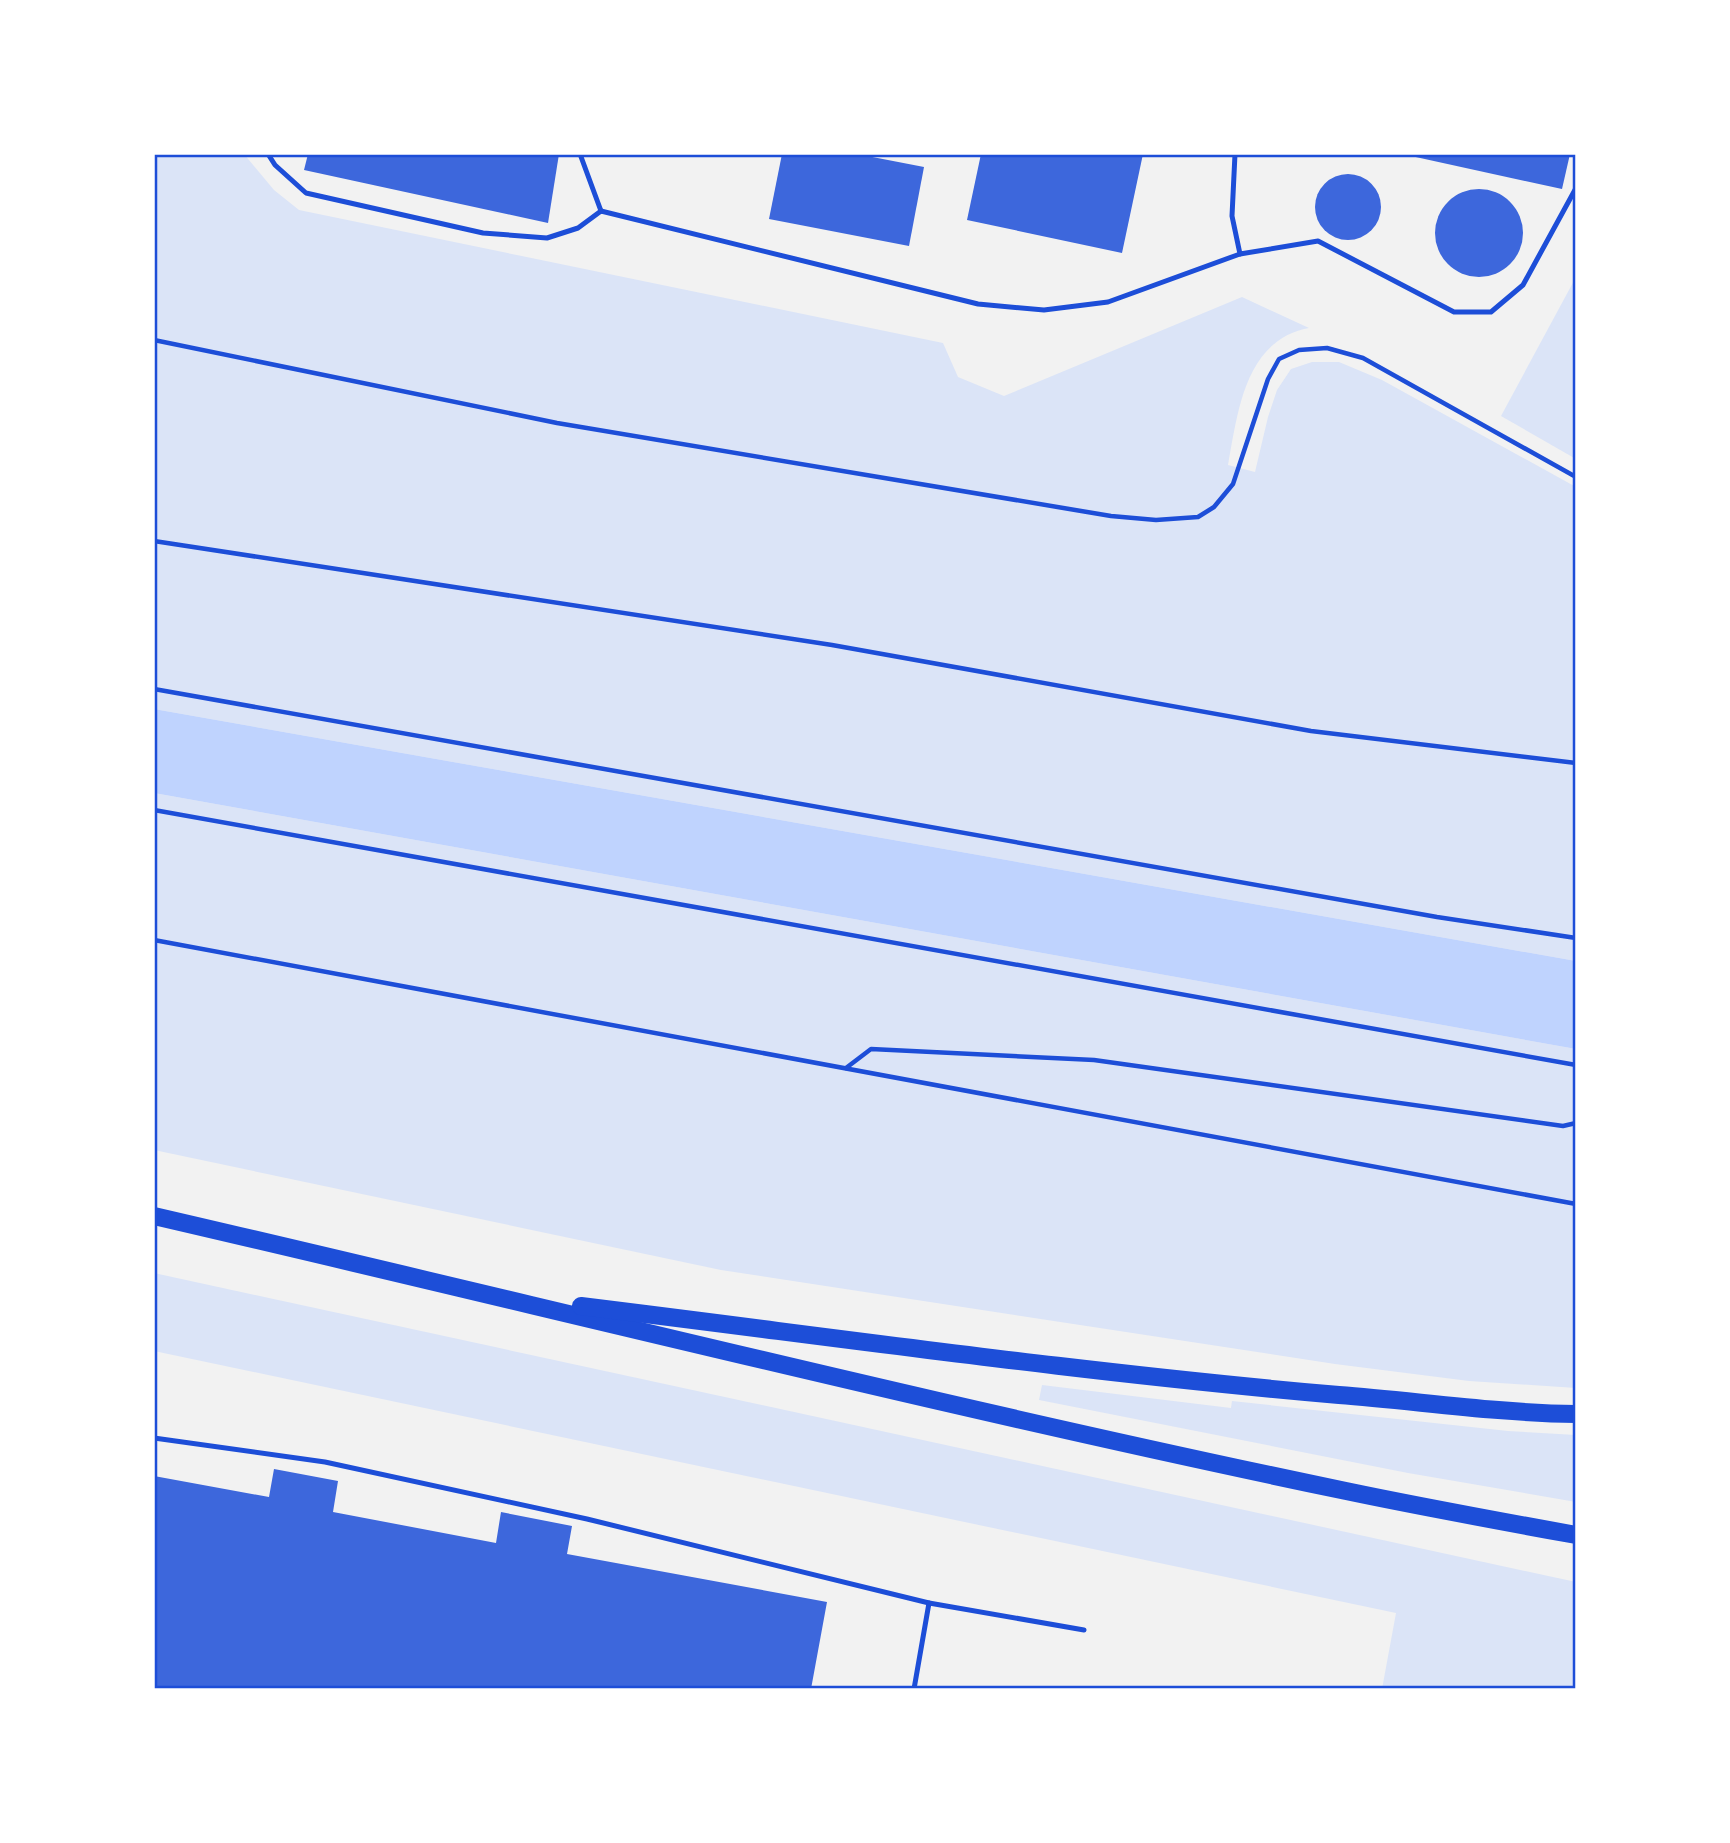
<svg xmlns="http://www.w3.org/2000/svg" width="1730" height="1843" font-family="'Roboto Condensed',sans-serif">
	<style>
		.green { fill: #dbe4f7 }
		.water { fill: #bfd3fe }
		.building { fill: #3d67dc }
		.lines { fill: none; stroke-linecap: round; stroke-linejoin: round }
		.path { stroke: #1d4ed8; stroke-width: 4.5 }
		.service { stroke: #1d4ed8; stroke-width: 5 }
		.primary { stroke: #1d4ed8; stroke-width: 18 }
		.neatline { fill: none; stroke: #1d4ed8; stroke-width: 2.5 }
	</style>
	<rect width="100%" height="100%" fill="#f2f2f2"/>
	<g class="green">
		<path d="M154 154H244L274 190 299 210 943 343 958 377 1004 396 1242 297 1309 328C1245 340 1238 411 1228 465L1255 472 1268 417 1277 390 1291 369 1312 362H1339L1382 380 1576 487V961L154 709Z"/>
		<path d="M1576 277V459L1501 416Z"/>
		<path d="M154 793 1576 1049V1388L1469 1381 1335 1364 721 1270 154 1150Z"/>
		<path d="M154 1273 1576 1582V1689H1382L1396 1613 154 1351Z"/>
		<path d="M1042 1385 1231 1408 1232 1401 1508 1431 1576 1435V1502L1408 1473 1039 1400Z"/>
	</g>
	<path class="water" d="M154 709 1576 961V1049L154 793Z"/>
	<g class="building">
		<path d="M308 154H559L548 223 304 170Z"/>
		<path d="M782 154H857L924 167 909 246 769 219Z"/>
		<path d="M981 154H1143L1122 253 967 220Z"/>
		<path d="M1402 154H1570L1562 189Z"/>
		<circle cx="1348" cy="207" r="33"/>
		<circle cx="1479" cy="233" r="44"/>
		<path d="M274 1469 338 1481 333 1512 496 1543 501 1512 572 1526 567 1554 827 1602 811 1689H154V1476L269 1497Z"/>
	</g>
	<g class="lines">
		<g class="path">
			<path d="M154 340 557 423 1111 516 1156 520 1198 517 1214 507 1233 484 1268 379 1279 359 1299 350 1327 348 1363 358 1576 477"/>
			<path d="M154 541 832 645 1311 731 1576 763"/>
			<path d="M154 689 1437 917 1576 938"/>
			<path d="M154 810 1576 1065"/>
			<path d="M154 940 1576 1204"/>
			<path d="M846 1068 871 1049 1094 1060 1563 1126 1576 1123"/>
		</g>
		<g class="service">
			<path d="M268 154 275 165 306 193 483 233 547 238 578 228 601 211"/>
			<path d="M580 154 601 211"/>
			<path d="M1235 154 1232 216 1240 254"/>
			<path d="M601 211 978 304 1044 310 1108 302 1240 254 1318 241 1454 312H1491L1523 285 1576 188"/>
			<path d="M154 1438 325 1462 587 1519 929 1603 914 1689"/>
			<path d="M929 1603 1084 1630"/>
		</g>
		<g class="primary">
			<path d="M154 1216C551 1308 947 1408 1346 1491 1422 1507 1499 1521 1576 1535"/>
			<path d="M581 1306C833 1337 1085 1373 1339 1395 1417 1401 1497 1413 1576 1414"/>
		</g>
	</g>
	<rect width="1730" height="1843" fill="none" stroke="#ffffff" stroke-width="312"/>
	<rect x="156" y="156" width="1418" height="1531" class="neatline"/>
</svg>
